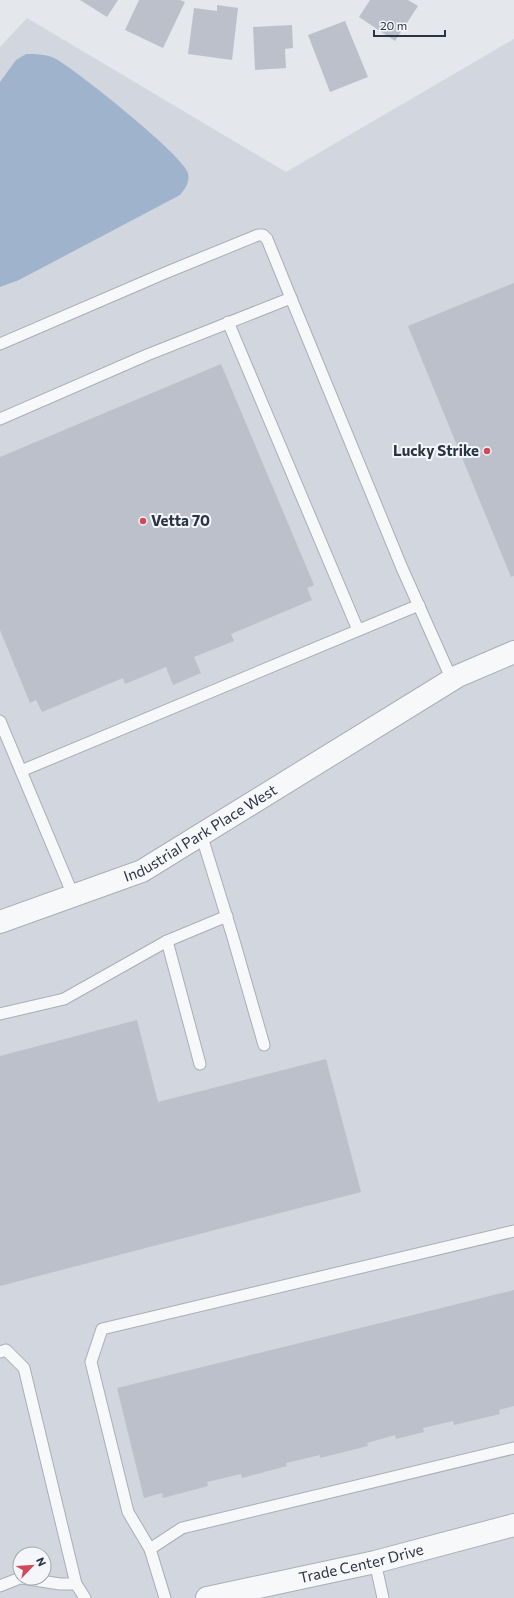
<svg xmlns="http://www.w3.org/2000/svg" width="514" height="1598" font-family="Commissioner,sans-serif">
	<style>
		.built { fill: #d2d6de; fill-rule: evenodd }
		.water { fill: #9fb4cc }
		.building { fill: #bbc0ca }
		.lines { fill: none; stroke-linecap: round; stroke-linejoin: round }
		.service-casing { stroke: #a9aeb7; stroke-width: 13 }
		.minor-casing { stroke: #a9aeb7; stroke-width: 24 }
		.service { stroke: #f7f8fa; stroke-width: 11 }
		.minor { stroke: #f7f8fa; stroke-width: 22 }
		.poi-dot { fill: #d1495b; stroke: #f4f6f9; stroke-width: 1.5 }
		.labels { text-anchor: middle; stroke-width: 4; stroke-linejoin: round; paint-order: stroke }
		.poi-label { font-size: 15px; font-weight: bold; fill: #2b3445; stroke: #f4f6f9; text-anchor: end }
		.street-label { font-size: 15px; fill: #2b3445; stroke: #f4f6f9 }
	</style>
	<rect width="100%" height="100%" fill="#e4e7ec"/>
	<path class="built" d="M27 18 286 172 514 39V1598H0V47ZM20 1554H44V1578H20Z"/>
	<path class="water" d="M26 54C35 54 47 54 56 59 76 70 183 155 188 173 190 183 185 189 180 195L19 280 0 287V82L16 60Z"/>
	<g class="building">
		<path d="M80 0H118L107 17Z"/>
		<path d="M139 0H180L185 2 163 48 125 30Z"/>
		<path d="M370 0H408L418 6 395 41 359 17Z"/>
		<path d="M217 5 238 8 232 60 188 54 194 8 217 11Z"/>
		<path d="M345 21 368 77 330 92 308 35Z"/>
		<path d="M292 25 293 48 285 49 286 68 255 70 253 27Z"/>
		<path d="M514 283V576L511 577 408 326Z"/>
		<path d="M221 364 314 585 307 588 312 600 231 634 234 641 194 657 201 673 173 685 166 667 125 684 123 678 42 712 36 700 30 703 0 630V457Z"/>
		<path d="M137 1020 158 1102 326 1059 361 1192 0 1286V1056Z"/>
		<path d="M514 1290V1406L499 1410 500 1414 454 1425 453 1421 423 1428 424 1432 396 1439 395 1435 367 1443 368 1446 320 1458V1455L286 1463 287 1466 242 1478 241 1474 207 1482 208 1486 163 1498 162 1493 144 1498 117 1388Z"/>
	</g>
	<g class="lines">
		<defs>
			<g id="service">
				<path d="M228 322 358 630"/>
				<path d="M0 344 165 273 258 235H263L267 239 291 298"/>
				<path d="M0 419 147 355 291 298 402 568 452 680"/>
				<path d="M0 721 73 895"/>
				<path d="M21 771 419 605"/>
				<path d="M201 834 232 934 264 1045"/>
				<path d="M0 1014 64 999 167 941"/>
				<path d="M200 1064 167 941 227 916"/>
				<path d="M0 1352 6 1350 24 1368 76 1584 85 1598"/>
				<path d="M150 1549 182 1528 514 1448"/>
				<path d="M375 1562 383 1598"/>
				<path d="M22 1578 60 1584H76"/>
				<path d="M0 1586 20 1578"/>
				<path d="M165 1598 150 1549 128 1512 91 1362 102 1329 514 1231"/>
			</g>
			<g id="minor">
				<path id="s1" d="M0 922 142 871 458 676 514 652"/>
				<path id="s2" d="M207 1598 375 1562 514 1525"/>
			</g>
		</defs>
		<use href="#service" class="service-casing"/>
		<use href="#minor" class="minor-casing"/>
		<use href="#service" class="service"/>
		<use href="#minor" class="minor"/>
	</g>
	<g class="poi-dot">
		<circle cx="487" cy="451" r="4"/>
		<circle cx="143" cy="521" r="4"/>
	</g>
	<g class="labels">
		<g class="poi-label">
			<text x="479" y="456">Lucky Strike</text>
			<text x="151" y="526" text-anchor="start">Vetta 70</text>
		</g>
		<g class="street-label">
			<text dy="5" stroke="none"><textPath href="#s1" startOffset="220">Industrial Park Place West</textPath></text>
			<text dy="5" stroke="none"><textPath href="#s2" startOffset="158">Trade Center Drive</textPath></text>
		</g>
	</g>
	<g transform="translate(32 1566) rotate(65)"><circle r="19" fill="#f4f6f9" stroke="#a4a8b1"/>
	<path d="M0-3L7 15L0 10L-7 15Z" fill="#d1495b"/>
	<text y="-6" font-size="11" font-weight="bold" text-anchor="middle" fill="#2b3445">N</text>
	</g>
	<path d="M374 30v6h71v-6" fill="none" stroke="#2b3445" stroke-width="2"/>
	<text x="380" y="30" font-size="12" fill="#2b3445" stroke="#f4f6f9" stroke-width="3" paint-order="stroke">20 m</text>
</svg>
